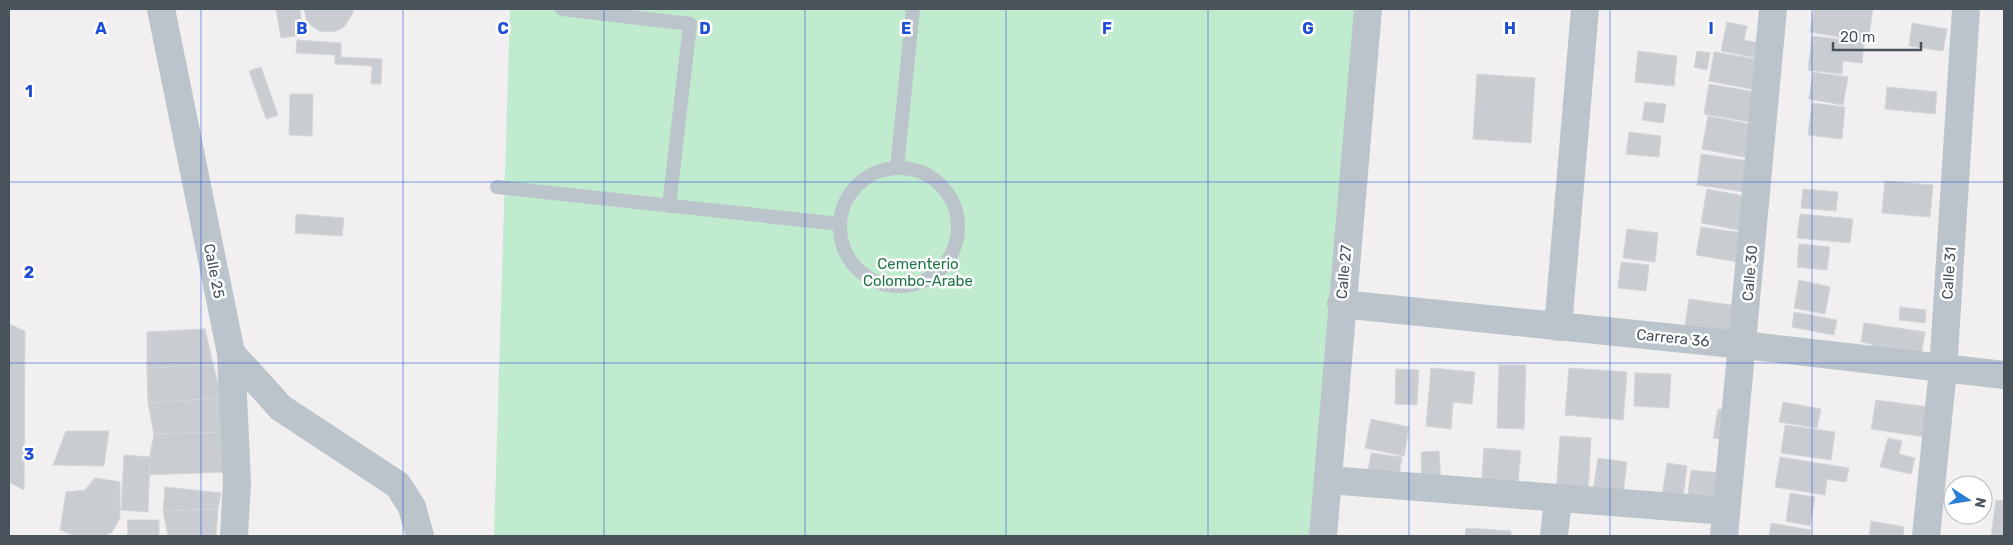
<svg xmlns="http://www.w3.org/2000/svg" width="2013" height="545" font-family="Rubik,sans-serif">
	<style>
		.green { fill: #c1ebce }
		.building { fill: #c9ccd1; stroke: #d3d6da }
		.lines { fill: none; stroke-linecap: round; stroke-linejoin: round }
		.service { stroke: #bcc4cb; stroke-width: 14 }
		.minor { stroke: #bcc4cb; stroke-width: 28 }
		.grid { fill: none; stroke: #1d4ed8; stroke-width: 1; stroke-opacity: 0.55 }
		.labels { text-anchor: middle; stroke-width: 5; stroke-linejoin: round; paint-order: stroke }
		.park-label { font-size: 15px; fill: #1e7745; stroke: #fff }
		.street-label { font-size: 15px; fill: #48535b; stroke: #fff }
		.grid-label { font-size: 16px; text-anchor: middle; font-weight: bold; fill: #1d4ed8; stroke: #fff; stroke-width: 5; stroke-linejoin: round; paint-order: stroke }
	</style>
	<rect width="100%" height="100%" fill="#f1efef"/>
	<path class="green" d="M510 9H1358L1311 536H494Z"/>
	<g class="building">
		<path d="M276 9H300L303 35 281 38Z"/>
		<path d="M304 9H353V13L344 27 336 31 328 32 320 31 313 27 307 21Z"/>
		<path d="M1814 9H1873L1868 42 1810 32Z"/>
		<path d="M1727 22 1747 26 1744 40 1765 44 1762 59 1721 51Z"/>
		<path d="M1912 23 1947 29 1943 51 1909 46Z"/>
		<path d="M1812 36 1864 42 1862 63 1843 61 1842 74 1808 70Z"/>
		<path d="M297 40 341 43V57L382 59 381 84H371L372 66 335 64V55L296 53Z"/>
		<path d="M1638 51 1677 56 1674 86 1635 82Z"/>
		<path d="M1697 51 1710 53 1707 70 1694 67Z"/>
		<path d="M1714 52 1762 60 1756 90 1709 81Z"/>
		<path d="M261 67 278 115 266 119 249 71Z"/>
		<path d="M1813 72 1848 77 1843 105 1809 99Z"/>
		<path d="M1477 74 1535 78 1531 143 1473 139Z"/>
		<path d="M1709 84 1760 93 1755 123 1704 114Z"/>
		<path d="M1887 87 1937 92 1935 114 1885 109Z"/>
		<path d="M290 94H313L312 136 289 135Z"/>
		<path d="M1645 102 1666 104 1663 123 1642 120Z"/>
		<path d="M1812 103 1845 107 1842 139 1808 135Z"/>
		<path d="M1708 116 1760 126 1754 159 1702 149Z"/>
		<path d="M1629 132 1661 136 1659 157 1626 154Z"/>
		<path d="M1701 154 1756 162 1752 193 1697 185Z"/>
		<path d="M1885 181 1933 185 1930 217 1882 213Z"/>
		<path d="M1707 189 1750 197 1744 231 1701 223Z"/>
		<path d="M1803 189 1838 192 1836 211 1801 208Z"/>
		<path d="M296 214 344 218 342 236 295 233Z"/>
		<path d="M1800 214 1853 219 1850 243 1797 238Z"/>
		<path d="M1701 227 1743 233 1738 262 1696 255Z"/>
		<path d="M1627 229 1658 233 1655 262 1623 258Z"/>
		<path d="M1799 244 1830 247 1827 270 1797 267Z"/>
		<path d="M1621 262 1649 265 1646 291 1618 288Z"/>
		<path d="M1799 280 1830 287 1825 314 1794 308Z"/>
		<path d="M1689 299 1738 306 1733 338 1684 331Z"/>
		<path d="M1900 307 1926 310 1925 323 1899 320Z"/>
		<path d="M1794 312 1837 320 1834 335 1792 327Z"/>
		<path d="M1864 323 1925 332 1920 363 1871 357 1872 344 1861 342Z"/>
		<path d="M9 324 25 331 24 490 9 482Z"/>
		<path d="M205 329 213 364 147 368V332Z"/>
		<path d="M213 364 222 398 148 403 147 368Z"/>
		<path d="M1499 365H1526L1524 429 1497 428Z"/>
		<path d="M1431 368 1475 372 1472 404 1453 402 1451 429 1426 426Z"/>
		<path d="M1569 368 1627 372 1623 420 1565 415Z"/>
		<path d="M1396 369 1419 370 1417 405 1395 404Z"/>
		<path d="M1635 373 1671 374 1669 408 1634 406Z"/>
		<path d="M222 398 221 432 154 434 148 403Z"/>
		<path d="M1876 400 1929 407 1925 437 1871 429Z"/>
		<path d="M1783 402 1821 409 1817 428 1779 422Z"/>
		<path d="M1718 409 1735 411 1731 441 1713 438Z"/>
		<path d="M1371 419 1409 427 1404 456 1365 448Z"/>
		<path d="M1785 425 1835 432 1831 460 1781 453Z"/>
		<path d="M66 431H109L104 466 53 465Z"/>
		<path d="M221 432 227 472 146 475 154 434Z"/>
		<path d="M1560 436 1591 438 1588 496 1556 494Z"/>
		<path d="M1888 438 1902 441 1899 454 1915 458 1911 474 1880 467Z"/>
		<path d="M1484 448 1521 451 1517 492 1481 490Z"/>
		<path d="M1439 451 1441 485 1422 486 1421 452Z"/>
		<path d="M1371 453 1402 457 1398 481 1367 477Z"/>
		<path d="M124 455 150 457 148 512 121 510Z"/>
		<path d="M1780 457 1849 468 1846 482 1827 479 1825 495 1775 487Z"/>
		<path d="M1598 458 1627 462 1623 494 1593 491Z"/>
		<path d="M1667 463 1687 466 1683 499 1662 497Z"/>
		<path d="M1691 470 1728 474 1724 506 1687 501Z"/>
		<path d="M95 478 120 482V518L112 532 104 536H75L60 530 66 492 85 490Z"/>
		<path d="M165 487 221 493 218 509 163 511Z"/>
		<path d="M1790 493 1815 497 1810 526 1786 521Z"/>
		<path d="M1996 500 2004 501V536H1991Z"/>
		<path d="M218 509 216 536H168L163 511Z"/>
		<path d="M127 520H159V536H128Z"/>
		<path d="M1871 521 1904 527 1903 536H1869Z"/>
		<path d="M1771 523 1811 530 1810 536H1769Z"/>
		<path d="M1466 528 1511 531V536H1465Z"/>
	</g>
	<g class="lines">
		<g class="service">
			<path d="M562 9 690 24 669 206"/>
			<path d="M897 168 913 9"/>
			<circle cx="899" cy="227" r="59"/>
			<path d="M497 187 840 224"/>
		</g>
		<g class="minor">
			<path d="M161 9 231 353 237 482 234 536"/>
			<path d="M1341 304 1743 345 2004 375"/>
			<path d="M1558 327 1585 9"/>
			<path d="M231 353 281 408 398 485 412 507 420 536"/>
			<path d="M1328 480 1726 511"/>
			<path d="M1323 536 1368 9"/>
			<path d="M1554 536 1558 498"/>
			<path d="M1724 536 1773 9"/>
			<path d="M1926 536 1943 370 1966 9"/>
		</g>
	</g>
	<path class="grid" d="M201 9V536M403 9V536M604 9V536M805 9V536M1006 9V536M1208 9V536M1409 9V536M1610 9V536M1812 9V536M9 182H2004M9 363H2004"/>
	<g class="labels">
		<g class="park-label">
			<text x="918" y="269">Cementerio<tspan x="918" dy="17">Colombo-Arabe</tspan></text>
		</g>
		<g class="street-label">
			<text transform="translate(214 271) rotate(79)" y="5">Calle 25</text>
			<text transform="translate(1344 272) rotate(-85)" y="5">Calle 27</text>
			<text transform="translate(1750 273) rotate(-85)" y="5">Calle 30</text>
			<text transform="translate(1949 273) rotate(-86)" y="5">Calle 31</text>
			<text transform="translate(1673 338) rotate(6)" y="5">Carrera 36</text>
		</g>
	</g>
	<g class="grid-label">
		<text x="101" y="34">A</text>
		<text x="302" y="34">B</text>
		<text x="503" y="34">C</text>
		<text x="705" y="34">D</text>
		<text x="906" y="34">E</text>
		<text x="1107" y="34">F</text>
		<text x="1308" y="34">G</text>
		<text x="1510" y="34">H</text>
		<text x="1711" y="34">I</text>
		<text x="29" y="97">1</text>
		<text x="29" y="278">2</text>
		<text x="29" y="460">3</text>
	</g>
	<rect width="2013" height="545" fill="none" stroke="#48535b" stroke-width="20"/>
	<g transform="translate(1968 500) rotate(102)"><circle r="24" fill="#ffffff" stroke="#b6babd"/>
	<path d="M0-4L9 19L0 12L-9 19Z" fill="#287ed3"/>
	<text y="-8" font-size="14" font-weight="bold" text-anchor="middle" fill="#48535b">N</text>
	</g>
	<path d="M1833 42v8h88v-8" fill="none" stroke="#48535b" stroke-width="2.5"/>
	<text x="1840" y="42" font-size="15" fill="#48535b" stroke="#ffffff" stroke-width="4" paint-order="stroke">20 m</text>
</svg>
